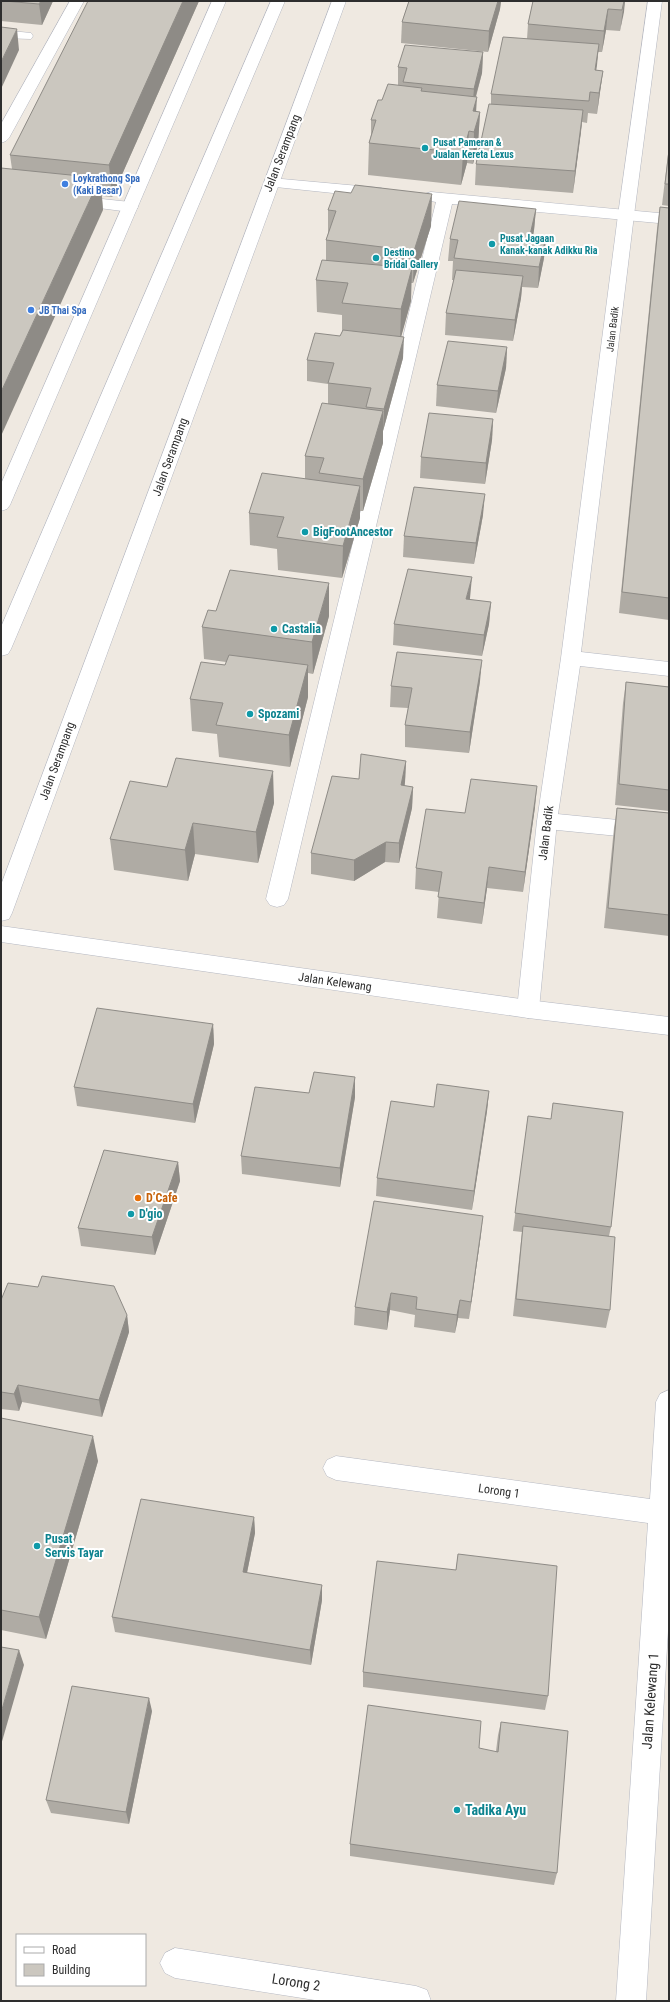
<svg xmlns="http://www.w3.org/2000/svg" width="670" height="2002" font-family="'Roboto Condensed',sans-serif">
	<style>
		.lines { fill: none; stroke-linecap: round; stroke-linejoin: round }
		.lane-casing { stroke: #b4b7c1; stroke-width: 1 }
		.street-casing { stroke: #b4b7c1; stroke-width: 1 }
		.secondary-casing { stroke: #b4b7c1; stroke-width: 1 }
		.lane { fill: #fff; fill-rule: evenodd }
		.street { fill: #fff; fill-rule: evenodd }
		.secondary { fill: #fff; fill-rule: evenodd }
		.wall { fill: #afaba4 }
		.shaded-wall { fill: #8e8b86 }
		.building { fill: #cbc7bf; stroke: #8e8b86 }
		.culture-dot { fill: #0f9aa8; stroke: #fff; stroke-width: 1.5 }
		.shop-dot { fill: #3f7fe0; stroke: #fff; stroke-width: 1.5 }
		.food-dot { fill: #e8710a; stroke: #fff; stroke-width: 1.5 }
		.labels { text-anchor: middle; stroke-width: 4; stroke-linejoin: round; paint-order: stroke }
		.far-culture-label { font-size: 10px; font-weight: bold; fill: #0d838f; stroke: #fff; text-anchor: start }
		.far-shop-label { font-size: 10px; font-weight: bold; fill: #366cbe; stroke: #fff; text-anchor: start }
		.far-street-label { font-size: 10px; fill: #2e2e2e; stroke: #fff }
		.street-label { font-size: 12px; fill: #2e2e2e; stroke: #fff }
		.culture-label { font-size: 12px; font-weight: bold; fill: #0d838f; stroke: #fff; text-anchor: start }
		.food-label { font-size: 12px; font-weight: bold; fill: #c56008; stroke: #fff; text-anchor: start }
		.near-street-label { font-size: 14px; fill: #2e2e2e; stroke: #fff }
		.near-culture-label { font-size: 14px; font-weight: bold; fill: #0d838f; stroke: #fff; text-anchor: start }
	</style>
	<rect width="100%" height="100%" fill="#efe9e1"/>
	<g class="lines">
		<defs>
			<g id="lane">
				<path d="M70 1H84L9 138 6 141 1 143V124Z"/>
				<path d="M271 178 381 188 387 190 389 193 387 196 381 198 266 186 263 183 266 180Z"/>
				<path d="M431 192 669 214V224L452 204 288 899 284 905 277 907 270 905 266 899 436 202 425 200 423 197 425 194Z"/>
				<path d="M74 196 130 202 136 204 138 207 136 210 130 212 68 204 66 201 68 198Z"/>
				<path d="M547 813 669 825V841L547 829 540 826 537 821 540 816Z"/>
			</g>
			<g id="street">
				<path d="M212 1H226L10 505 7 509 1 511V484Z"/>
				<path d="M648 1H662L634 215 581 652 669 662V676L580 666 557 821 539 1009 536 1015 528 1018 520 1015 517 1009 537 821 561 658 618 215Z"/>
				<path d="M1 30 31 33 33 36 31 39 1 38Z"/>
				<path d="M669 1390V1614L646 2001H616L648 1523 336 1480 327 1476 323 1468 327 1460 336 1456 650 1499 656 1402 660 1394Z"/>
				<path d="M175 1948 416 1986 427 1990 431 2001H321L175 1978 165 1973 160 1963 165 1953Z"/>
			</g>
			<g id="secondary">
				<path d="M271 1H285L11 649 8 654 1 656V627Z"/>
				<path d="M332 1H346L12 913 9 919 1 921V885Z"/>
				<path d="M1 926 528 1000 669 1017V1035L528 1018 1 942Z"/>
			</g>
		</defs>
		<use href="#lane" class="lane-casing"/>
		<use href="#street" class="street-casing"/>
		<use href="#secondary" class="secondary-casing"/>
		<use href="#lane" class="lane"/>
		<use href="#street" class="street"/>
		<use href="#secondary" class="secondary"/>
	</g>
	<g class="wall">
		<path d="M1 1H53L42 25 1 21Z"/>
		<path d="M199 1 112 197 102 196 103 210 12 169 10 155Z"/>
		<path d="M409 1H501L500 9 488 52 401 43 402 22Z"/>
		<path d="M533 1H625L620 31 606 30 602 52H598L596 70 603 71 597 114 588 113 587 123 582 122 573 193 475 185 476 164 491 104V94L527 39 528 24Z"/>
		<path d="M483 52 482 73 476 97V112H480L478 144 473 164 467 163 461 185 368 175 369 143 371 135V120L382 100 398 85V67Z"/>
		<path d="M669 146V206L662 205Z"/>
		<path d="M660 207 669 208V620L619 613 657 229Z"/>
		<path d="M536 209 534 230 533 236 546 237 544 258 538 288 522 287 521 298 513 341 445 335 446 313 454 280H452L453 261H448L450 239Z"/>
		<path d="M328 210 431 226 413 283H411V301L401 336 403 358 383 431V443L363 511H360V518L342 578 278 570 277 549 250 545 249 513 305 479V456L328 404V384L307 381V360L340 336 342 332V315L317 312 316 280 326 261V240L328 234Z"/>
		<path d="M507 347 506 368 496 413 436 406 437 385Z"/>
		<path d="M493 419 492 440 485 484 420 478 421 457Z"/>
		<path d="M483 515 474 564 403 557 404 536Z"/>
		<path d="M470 598V600L491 602 489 624 482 656 393 645 394 624Z"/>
		<path d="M216 611 329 616 313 674 308 673V697L290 767 219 757 217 734 192 731 190 699 225 665 226 662 204 659 202 627Z"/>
		<path d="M480 681 469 753 405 747V725L408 708 390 707 391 686Z"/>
		<path d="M626 682 669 687V811L615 805 623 703Z"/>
		<path d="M406 761 405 782V786L413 787 412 808 399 863 385 862 354 881 311 874V853L359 779Z"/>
		<path d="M274 803 258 863 195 854 188 881 114 870 110 839Z"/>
		<path d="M535 807 523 892 487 888 482 924 437 918 439 892 415 889 416 868 465 813Z"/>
		<path d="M617 808 669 813V936L604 928 614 828Z"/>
		<path d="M213 1024 214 1044 195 1123 77 1106 74 1087Z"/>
		<path d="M489 1091 487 1111 472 1210 376 1196 377 1178 434 1107Z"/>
		<path d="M309 1093 355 1097 340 1187 242 1174 241 1156Z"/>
		<path d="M528 1116 611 1227 609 1236 610 1310 606 1328 513 1316 522 1232 513 1231Z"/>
		<path d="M178 1162 180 1181 155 1255 81 1246 78 1228Z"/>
		<path d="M481 1234 469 1319 458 1318 455 1333 414 1327 415 1315 390 1310 387 1330 354 1325 355 1307Z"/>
		<path d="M1 1300 127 1315 129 1332 102 1417 22 1402 19 1411 1 1409Z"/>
		<path d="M1 1418 98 1461 46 1639 1 1630Z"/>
		<path d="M254 1517 255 1533 247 1573 322 1585V1600L311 1665 115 1632 112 1617Z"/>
		<path d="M458 1554 548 1696 545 1710 363 1687V1672L456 1570Z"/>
		<path d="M152 1711 129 1824 51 1813 46 1800Z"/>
		<path d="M501 1722 557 1873 554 1885 350 1856V1844L496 1751 498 1735Z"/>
	</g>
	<g class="shaded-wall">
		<path d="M41 1H53L42 25 39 4Z"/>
		<path d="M183 1H199L112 197 109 165Z"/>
		<path d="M498 1H501L500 9 488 52 489 31Z"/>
		<path d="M609 1 606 30 602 52 604 31Z"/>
		<path d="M624 1H625L624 12 620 31Z"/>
		<path d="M17 29 19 50 1 89V62Z"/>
		<path d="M599 44 597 65 593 91 595 70Z"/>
		<path d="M483 52 482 73 472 110 474 89Z"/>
		<path d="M603 71 600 92 597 114 599 93Z"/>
		<path d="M477 97 475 129 473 111Z"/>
		<path d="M583 110 581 132 573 193 575 171Z"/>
		<path d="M480 112 478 144 473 164 474 132Z"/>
		<path d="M469 131 467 163 461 185 463 153Z"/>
		<path d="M100 178 103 210 1 436V392Z"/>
		<path d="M432 194 431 226 413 283 414 251Z"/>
		<path d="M536 209 534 230 529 257 530 235Z"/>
		<path d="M546 237 544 258 538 288 539 267Z"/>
		<path d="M412 268 411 301 400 341 401 309Z"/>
		<path d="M523 276 521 298 513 341 515 320Z"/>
		<path d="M404 337 403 358 383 431 384 409Z"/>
		<path d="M507 347 506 368 496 413 498 391Z"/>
		<path d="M383 411V443L363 511V479Z"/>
		<path d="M493 419 492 440 485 484 486 463Z"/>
		<path d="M360 486V518L342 578 343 546Z"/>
		<path d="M485 494 483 515 474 564 476 543Z"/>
		<path d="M472 577 470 598 465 621 466 599Z"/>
		<path d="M329 583V616L313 674 312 642Z"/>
		<path d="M491 602 489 624 482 656 484 635Z"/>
		<path d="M482 660 480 681 469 753 470 732Z"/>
		<path d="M308 665V697L290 767 289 735Z"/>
		<path d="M406 761 405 782 400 806 401 785Z"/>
		<path d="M273 771 274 803 258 863 256 832Z"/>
		<path d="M537 786 535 807 523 892 525 872Z"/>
		<path d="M413 787 412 808 399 863V843Z"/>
		<path d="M193 823 195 854 188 881 185 850Z"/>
		<path d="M386 842 385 862 354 881V860Z"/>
		<path d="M489 867 487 888 482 924 484 903Z"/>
		<path d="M213 1024 214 1044 195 1123 193 1104Z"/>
		<path d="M355 1077V1097L340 1187V1168Z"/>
		<path d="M489 1091 487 1111 472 1210 474 1191Z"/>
		<path d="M178 1162 180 1181 155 1255 152 1237Z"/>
		<path d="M483 1216 481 1234 469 1319 471 1302Z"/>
		<path d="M391 1293 390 1310 387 1330V1312Z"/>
		<path d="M460 1300 458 1318 455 1333 457 1315Z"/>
		<path d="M127 1315 129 1332 102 1417 99 1400Z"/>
		<path d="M18 1385 22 1402 19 1411 14 1394Z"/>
		<path d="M93 1436 98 1461 46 1639 39 1617Z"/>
		<path d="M254 1517 255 1533 244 1587 243 1572Z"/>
		<path d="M322 1585V1600L311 1665 310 1650Z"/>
		<path d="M19 1650 24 1665 1 1745V1713Z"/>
		<path d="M149 1698 152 1711 129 1824 126 1812Z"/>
	</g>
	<g class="building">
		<path d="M4 1H41L39 4Z"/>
		<path d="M88 1H183L109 165 10 155Z"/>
		<path d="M409 1H498L489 31 402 22Z"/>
		<path d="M533 1H624L622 10 608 9 604 31 528 24Z"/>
		<path d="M1 27 17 29 1 62Z"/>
		<path d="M503 37 599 44 595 70 603 71 599 93 590 92 589 101 491 94Z"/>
		<path d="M405 45 483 52 474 89 403 82 407 68 398 67Z"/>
		<path d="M388 84 422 88 421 91 477 97 473 111 480 112 474 132 469 131 463 153 369 143 376 120H371L378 100H382Z"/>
		<path d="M489 104 583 110 575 171 476 164Z"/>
		<path d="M669 150V184H665Z"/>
		<path d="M1 168 100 178 1 392Z"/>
		<path d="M355 185 432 194 414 251 326 240 336 211 328 210 335 191 351 193Z"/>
		<path d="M459 201 536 209 530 235 546 237 539 267 454 258 458 240 450 239Z"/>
		<path d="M660 207 669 208V598L622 592Z"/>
		<path d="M322 260 412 268 401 309 342 303 348 283 316 280Z"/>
		<path d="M456 270 523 276 515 320 446 313Z"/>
		<path d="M343 330 404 337 384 409 366 407 371 388 328 383 334 363 307 360 315 333 340 336Z"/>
		<path d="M448 341 507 347 498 391 437 385Z"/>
		<path d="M322 403 383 411 363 479 319 473 324 458 305 456Z"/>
		<path d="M429 413 493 419 486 463 421 457Z"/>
		<path d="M262 473 360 486 343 546 277 537 284 517 249 513Z"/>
		<path d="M414 487 485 494 476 543 404 536Z"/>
		<path d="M408 569 472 577 466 599 491 602 484 635 394 624Z"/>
		<path d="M230 570 329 583 312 642 202 627 208 610 216 611Z"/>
		<path d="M397 652 482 660 470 732 405 725 412 688 391 686Z"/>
		<path d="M229 655 308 665 289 735 216 725 223 703 190 699 201 662 225 665Z"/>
		<path d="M626 682 669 687V790L619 784Z"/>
		<path d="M361 754 406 761 401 785 413 787 399 843 386 842 354 860 311 853 332 776 359 779Z"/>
		<path d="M176 758 273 771 256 832 193 823 185 850 110 839 130 781 167 787Z"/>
		<path d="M471 779 537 786 525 872 489 867 484 903 438 897 442 872 416 868 426 809 465 813Z"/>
		<path d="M617 808 669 813V915L608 908Z"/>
		<path d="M97 1008 213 1024 193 1104 74 1087Z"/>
		<path d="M314 1072 355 1077 340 1168 241 1156 255 1087 309 1093Z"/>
		<path d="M437 1084 489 1091 474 1191 377 1178 391 1101 434 1107Z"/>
		<path d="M553 1103 623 1112 611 1227 515 1213 528 1116 551 1119Z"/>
		<path d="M104 1150 178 1162 152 1237 78 1228Z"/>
		<path d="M374 1201 483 1216 471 1302 460 1300 457 1315 416 1309 417 1297 391 1293 387 1312 355 1307Z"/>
		<path d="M523 1226 615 1237 610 1310 516 1299Z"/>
		<path d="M42 1276 114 1286 127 1315 99 1400 18 1385 14 1394 1 1392V1300L8 1283 38 1287Z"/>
		<path d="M1 1418 93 1436 39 1617 1 1610Z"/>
		<path d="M141 1499 254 1517 243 1572 322 1585 310 1650 112 1617Z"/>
		<path d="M458 1554 557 1566 548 1696 363 1672 377 1561 456 1570Z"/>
		<path d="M1 1647 19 1650 1 1713Z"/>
		<path d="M72 1686 149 1698 126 1812 46 1800Z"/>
		<path d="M368 1705 481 1721 479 1748 498 1752 501 1722 568 1731 557 1873 350 1844Z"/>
	</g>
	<g class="culture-dot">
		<circle cx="425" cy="148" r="4"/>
		<circle cx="492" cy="244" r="4"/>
		<circle cx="376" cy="258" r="4"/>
		<circle cx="305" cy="532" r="4"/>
		<circle cx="274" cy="629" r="4"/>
		<circle cx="250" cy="714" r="4"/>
		<circle cx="131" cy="1214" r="4"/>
		<circle cx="37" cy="1546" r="4"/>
		<circle cx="457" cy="1810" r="4"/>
	</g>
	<g class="shop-dot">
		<circle cx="65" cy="184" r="4"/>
		<circle cx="31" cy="310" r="4"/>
	</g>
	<circle class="food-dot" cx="138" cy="1198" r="4"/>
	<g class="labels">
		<g class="far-culture-label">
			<text x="433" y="146">Pusat Pameran &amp;<tspan x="433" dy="12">Jualan Kereta Lexus</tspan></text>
			<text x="500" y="242">Pusat Jagaan<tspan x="500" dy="12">Kanak-kanak Adikku Ria</tspan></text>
			<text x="384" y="256">Destino<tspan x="384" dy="12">Bridal Gallery</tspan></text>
		</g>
		<g class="far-shop-label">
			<text x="73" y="182">Loykrathong Spa<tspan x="73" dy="12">(Kaki Besar)</tspan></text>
			<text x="39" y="314">JB Thai Spa</text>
		</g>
		<g class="far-street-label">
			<text transform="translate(612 329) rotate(-83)" y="4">Jalan Badik</text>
		</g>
		<g class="street-label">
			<text transform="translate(282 153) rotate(-69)" y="4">Jalan Serampang</text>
			<text transform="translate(170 457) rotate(-70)" y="4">Jalan Serampang</text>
			<text transform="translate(57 761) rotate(-70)" y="4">Jalan Serampang</text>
			<text transform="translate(546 833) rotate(-83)" y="4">Jalan Badik</text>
			<text transform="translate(335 982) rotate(8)" y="4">Jalan Kelewang</text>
			<text transform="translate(499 1491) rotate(8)" y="4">Lorong 1</text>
		</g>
		<g class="culture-label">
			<text x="313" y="536">BigFootAncestor</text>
			<text x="282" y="633">Castalia</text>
			<text x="258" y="718">Spozami</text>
			<text x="139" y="1218">D'gio</text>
			<text x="45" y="1543">Pusat<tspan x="45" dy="14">Servis Tayar</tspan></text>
		</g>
		<g class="food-label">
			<text x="146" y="1202">D’Cafe</text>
		</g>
		<g class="near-street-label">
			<text transform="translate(650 1701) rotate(-86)" y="5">Jalan Kelewang 1</text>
			<text transform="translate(296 1982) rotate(9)" y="5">Lorong 2</text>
		</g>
		<g class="near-culture-label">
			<text x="465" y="1815">Tadika Ayu</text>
		</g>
	</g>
	<rect width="670" height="2002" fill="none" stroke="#2e2e2e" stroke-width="4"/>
	<rect x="16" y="1934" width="130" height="52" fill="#ffffff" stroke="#ababab"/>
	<rect x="24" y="1947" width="20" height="6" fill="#ffffff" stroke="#ababab"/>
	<text x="52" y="1954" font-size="12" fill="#2e2e2e">Road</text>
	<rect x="24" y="1964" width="20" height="12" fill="#cbc7bf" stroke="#ababab"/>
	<text x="52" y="1974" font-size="12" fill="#2e2e2e">Building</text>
</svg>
